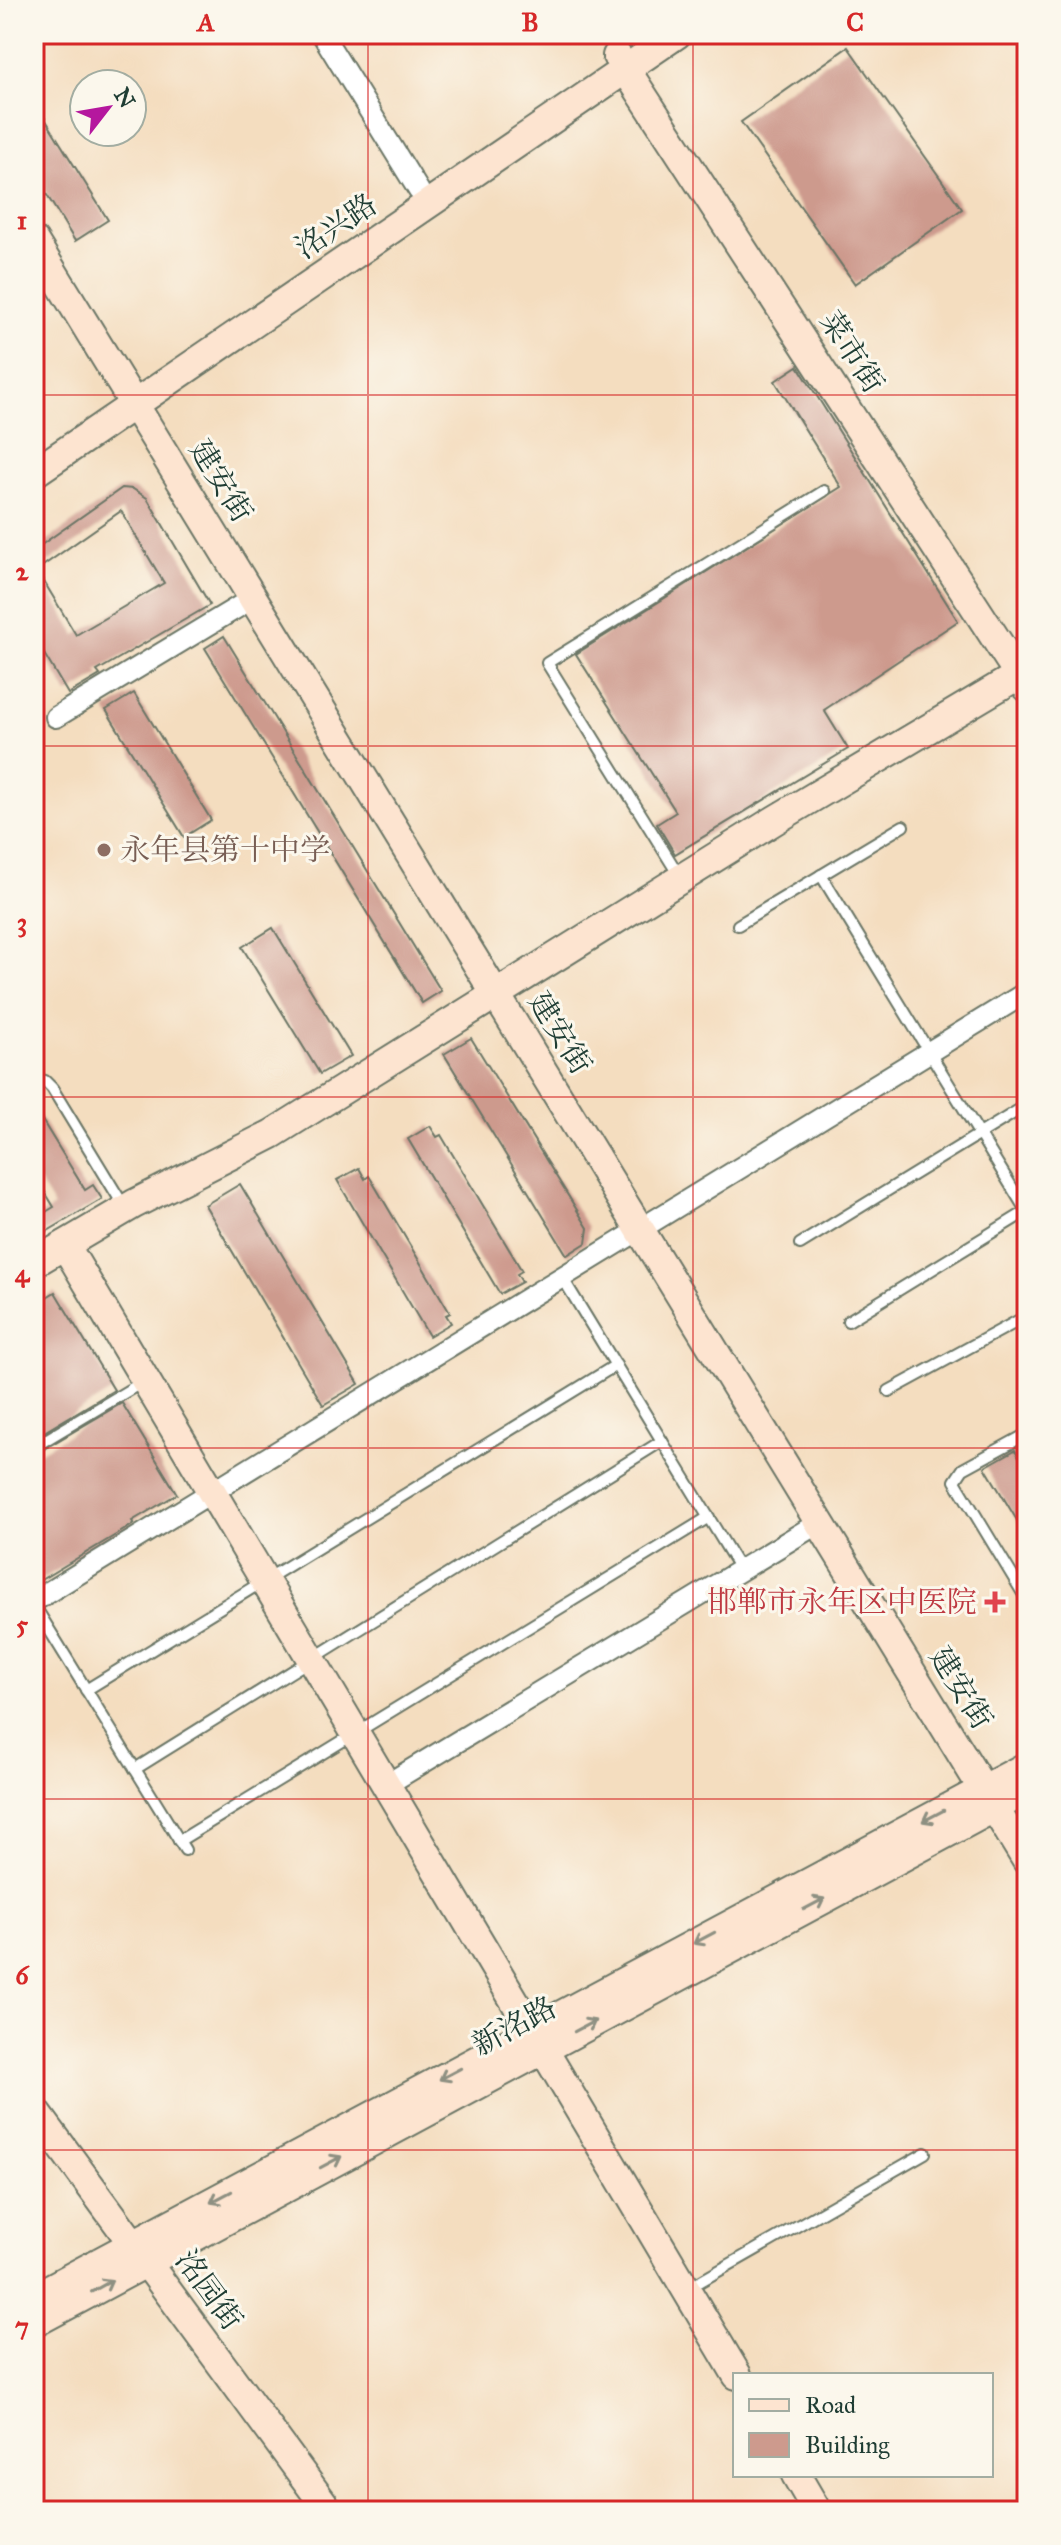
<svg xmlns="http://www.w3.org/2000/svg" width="1061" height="2545" font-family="'IM FELL Great Primer','Noto Serif SC',serif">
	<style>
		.building { fill: #cd9a8d; fill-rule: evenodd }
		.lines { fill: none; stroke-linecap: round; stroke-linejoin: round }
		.lane-casing { stroke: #6a7565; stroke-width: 14 }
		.street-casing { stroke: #6a7565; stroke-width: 24 }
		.secondary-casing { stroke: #6a7565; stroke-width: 32 }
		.lane { stroke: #fff; stroke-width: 10 }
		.street { stroke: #fff; stroke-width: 20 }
		.secondary { stroke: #fde4d0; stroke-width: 28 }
		.oneway { stroke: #8e9082 }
		.grid { fill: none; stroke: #d62828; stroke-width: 2; stroke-opacity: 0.55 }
		.education-dot { fill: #8d6e63; stroke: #fbf7ec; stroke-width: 3 }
		.health-dot { fill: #e0444e; stroke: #fbf7ec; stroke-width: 3 }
		.labels { text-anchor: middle; stroke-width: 6; stroke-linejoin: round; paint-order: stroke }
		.street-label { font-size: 30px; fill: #1f3d34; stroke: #fbf7ec }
		.education-label { font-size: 30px; fill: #785e54; stroke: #fbf7ec; text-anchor: start }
		.health-label { font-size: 30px; fill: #be3a42; stroke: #fbf7ec; text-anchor: end }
		.neatline { fill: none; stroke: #d62828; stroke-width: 3 }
		.grid-label { font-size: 26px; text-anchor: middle; font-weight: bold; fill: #d62828 }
	</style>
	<rect width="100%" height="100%" fill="#fbf7ec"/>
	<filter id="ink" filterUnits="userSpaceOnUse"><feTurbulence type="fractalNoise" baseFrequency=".0125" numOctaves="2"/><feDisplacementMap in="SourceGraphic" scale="16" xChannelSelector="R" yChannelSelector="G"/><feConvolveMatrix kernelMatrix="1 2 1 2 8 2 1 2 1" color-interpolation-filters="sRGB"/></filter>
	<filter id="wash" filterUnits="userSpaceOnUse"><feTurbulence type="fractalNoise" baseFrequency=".006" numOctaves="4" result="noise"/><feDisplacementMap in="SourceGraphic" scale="32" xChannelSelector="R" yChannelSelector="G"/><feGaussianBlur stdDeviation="1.8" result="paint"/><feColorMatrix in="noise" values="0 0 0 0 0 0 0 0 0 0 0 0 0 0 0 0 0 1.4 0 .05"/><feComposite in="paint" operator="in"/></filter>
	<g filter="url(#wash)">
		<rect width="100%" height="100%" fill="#f4ddbf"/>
		<g id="blocks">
			<g class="building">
				<path d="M848 47 962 209 855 284 741 122Z"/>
				<path d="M34 101 108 220 75 241 34 174Z"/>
				<path d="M798 366 958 621 824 710 848 749 675 854 657 824 676 812 576 654 841 487 775 381Z"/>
				<path d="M122 488 133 489 147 498 210 605 97 671 100 675 68 694 34 637V550ZM121 511 164 583 76 635 37 570Z"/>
				<path d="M224 636 441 991 422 1003 205 648Z"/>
				<path d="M134 693 211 820 184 837 106 710Z"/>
				<path d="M273 928 351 1056 320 1074 242 947Z"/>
				<path d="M471 1038 588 1228 586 1243 567 1255 444 1054Z"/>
				<path d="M34 1107 85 1190 93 1185 102 1199 34 1239V1219L54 1207 34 1174Z"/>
				<path d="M430 1126 437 1137 441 1135 522 1271 517 1274 522 1282 500 1294 408 1139Z"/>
				<path d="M359 1168 365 1179 369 1176 450 1313 446 1315 451 1323 429 1336 337 1180Z"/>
				<path d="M240 1184 359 1384 323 1405 205 1205Z"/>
				<path d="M55 1292 114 1390 34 1438V1305Z"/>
				<path d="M122 1403 177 1494 132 1521 134 1524 34 1584V1455Z"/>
				<path d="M1015 1450 1027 1470V1537L985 1467Z"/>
			</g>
		</g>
	</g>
	<g filter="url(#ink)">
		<use href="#blocks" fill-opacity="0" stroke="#6a7565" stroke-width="2"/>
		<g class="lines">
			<defs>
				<g id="lane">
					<path d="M821 875 1027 1212"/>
					<path d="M680 877 547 663 824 491"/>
					<path d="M738 925 903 826"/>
					<path d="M34 1079 45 1081 52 1088 125 1208"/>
					<path d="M800 1244 1027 1105"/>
					<path d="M562 1277 740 1569"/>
					<path d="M848 1321 1027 1211"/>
					<path d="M889 1391 1027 1316"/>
					<path d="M1027 1434 963 1469 955 1481 1027 1600"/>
					<path d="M34 1447 144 1381"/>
					<path d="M34 1605 185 1850"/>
					<path d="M86 1690 616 1365"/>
					<path d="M135 1769 662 1441"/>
					<path d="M179 1841 709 1517"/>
					<path d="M687 2289 925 2153"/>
				</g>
				<g id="street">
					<path d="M322 34 419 191"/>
					<path d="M56 717 253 598"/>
					<path d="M34 1601 1027 992"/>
					<path d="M386 1785 820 1522"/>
				</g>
				<g id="secondary">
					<path d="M617 56 1027 687"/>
					<path d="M34 241 1027 1861"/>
					<path d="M34 473 677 34"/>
					<path d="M65 1245 737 2375"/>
					<path d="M34 1263 134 1204 272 1134 775 820 1027 670"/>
					<path d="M34 2109 329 2511"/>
					<path d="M34 2297 1027 1766"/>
					<path d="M34 2323 1027 1790"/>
					<path d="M796 2475 817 2511"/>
				</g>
			</defs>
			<use href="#lane" class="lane-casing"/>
			<use href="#street" class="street-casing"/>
			<use href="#secondary" class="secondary-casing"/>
			<use href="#lane" class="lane"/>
			<use href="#street" class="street"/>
			<use href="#secondary" class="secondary"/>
		</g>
		<defs><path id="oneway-shaft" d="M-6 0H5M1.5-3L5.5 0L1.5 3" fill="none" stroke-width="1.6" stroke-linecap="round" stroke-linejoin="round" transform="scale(2)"/></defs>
		<g class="oneway">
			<use href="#oneway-shaft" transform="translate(933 1816) rotate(152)"/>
			<use href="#oneway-shaft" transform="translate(814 1904) rotate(-28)"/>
			<use href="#oneway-shaft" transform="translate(704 1938) rotate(152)"/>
			<use href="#oneway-shaft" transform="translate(585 2026) rotate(-28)"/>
			<use href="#oneway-shaft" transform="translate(450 2074) rotate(152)"/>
			<use href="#oneway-shaft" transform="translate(331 2162) rotate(-28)"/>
			<use href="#oneway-shaft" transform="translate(221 2197) rotate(152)"/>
			<use href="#oneway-shaft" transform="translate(102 2286) rotate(-29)"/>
		</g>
	</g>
	<path class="grid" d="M368 34V2511M693 34V2511M34 395H1027M34 746H1027M34 1097H1027M34 1448H1027M34 1799H1027M34 2150H1027"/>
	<circle class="education-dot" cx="104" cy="850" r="8"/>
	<path class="health-dot" d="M991 1590h8v8h8v8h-8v8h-8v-8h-8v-8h8z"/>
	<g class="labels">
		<g class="street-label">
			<text transform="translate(336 226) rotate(-34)" y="10">洺兴路</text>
			<text transform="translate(852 352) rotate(57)" y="10">菜市街</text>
			<text transform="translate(221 481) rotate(58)" y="10">建安街</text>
			<text transform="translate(560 1033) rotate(58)" y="10">建安街</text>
			<text transform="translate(961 1688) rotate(58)" y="10">建安街</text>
			<text transform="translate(514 2026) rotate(-28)" y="10">新洺路</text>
			<text transform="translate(209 2290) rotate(54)" y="10">洺园街</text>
		</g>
		<g class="education-label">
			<text x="120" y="860">永年县第十中学</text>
		</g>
		<g class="health-label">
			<text x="977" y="1612">邯郸市永年区中医院</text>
		</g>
	</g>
	<rect width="1061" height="2545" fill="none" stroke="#fbf7ec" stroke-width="88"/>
	<rect x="733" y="2373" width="260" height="104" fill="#fbf7ec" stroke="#a3ada2" stroke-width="2"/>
	<rect x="749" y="2399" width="40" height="12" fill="#fde4d0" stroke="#a3ada2" stroke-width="2"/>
	<text x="805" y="2413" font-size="24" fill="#1f3d34">Road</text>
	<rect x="749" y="2433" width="40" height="24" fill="#cd9a8d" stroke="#a3ada2" stroke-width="2"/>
	<text x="805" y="2453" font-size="24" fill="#1f3d34">Building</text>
	<g transform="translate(108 108) rotate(59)"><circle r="38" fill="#fbf7ec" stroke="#a3ada2" stroke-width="2"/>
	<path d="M0-6L14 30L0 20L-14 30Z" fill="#b5179e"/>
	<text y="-12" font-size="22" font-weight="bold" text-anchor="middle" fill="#1f3d34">N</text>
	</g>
	<rect x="44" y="44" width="973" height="2457" class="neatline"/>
	<g class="grid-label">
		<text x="206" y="31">A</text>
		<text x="530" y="31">B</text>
		<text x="855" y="31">C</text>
		<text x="22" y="229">1</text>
		<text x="22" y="580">2</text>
		<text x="22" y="931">3</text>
		<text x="22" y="1282">4</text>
		<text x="22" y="1633">5</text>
		<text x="22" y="1984">6</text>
		<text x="22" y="2335">7</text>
	</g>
</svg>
